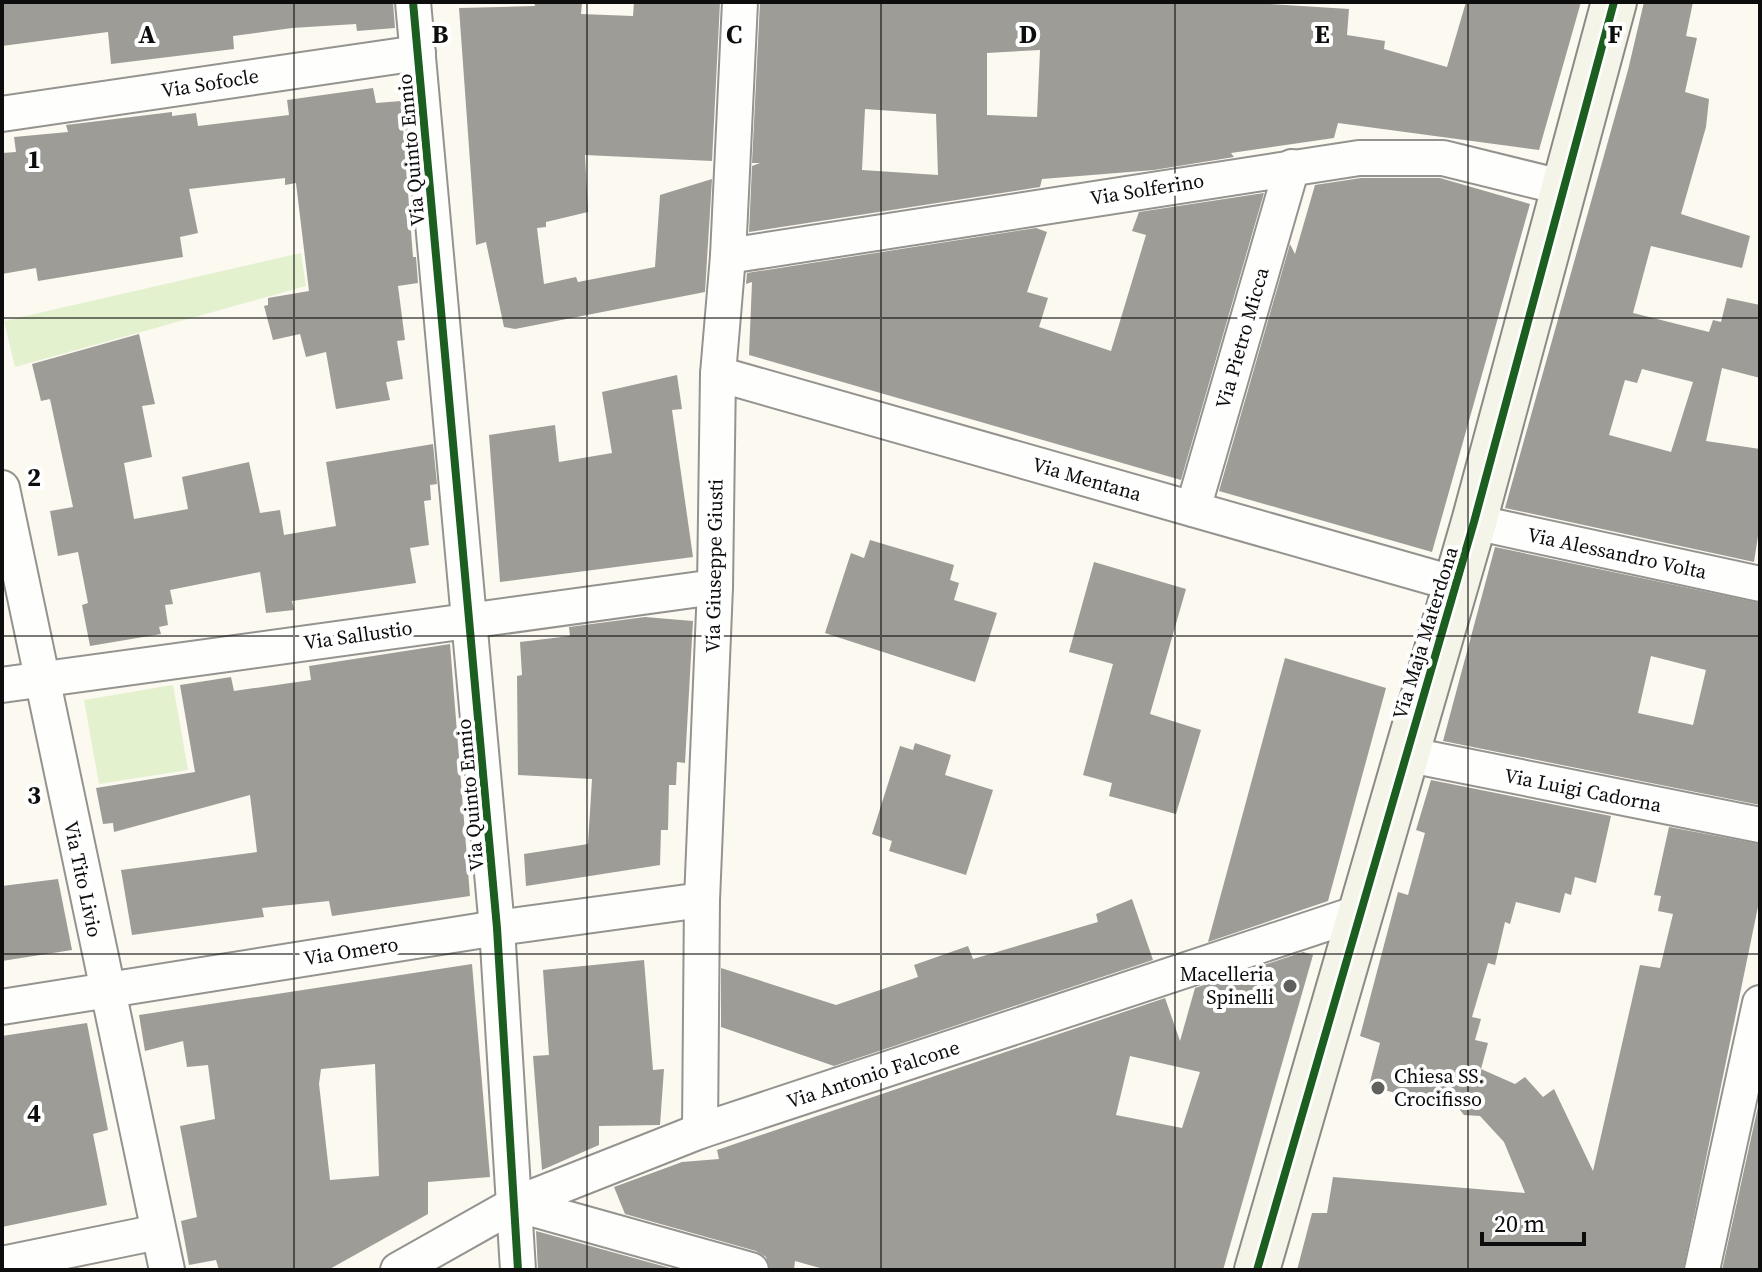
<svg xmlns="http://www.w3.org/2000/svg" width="1762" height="1272" font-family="'Source Serif 4',serif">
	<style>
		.green { fill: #e3f1cf }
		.building { fill: #9e9c96; fill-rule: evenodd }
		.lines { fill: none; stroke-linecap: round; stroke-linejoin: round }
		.minor-casing { stroke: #94938f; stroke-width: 38 }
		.secondary-casing { stroke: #8b8a86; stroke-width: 48 }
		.minor { stroke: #fefefd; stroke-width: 34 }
		.secondary { stroke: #f5f4e8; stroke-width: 44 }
		.cycleway-casing { stroke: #fff; stroke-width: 13 }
		.cycleway { stroke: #1b5e20; stroke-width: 8 }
		.grid { fill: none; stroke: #0d0d0d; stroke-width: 2; stroke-opacity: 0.55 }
		.poi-dot { fill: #60605c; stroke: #fff; stroke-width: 3 }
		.labels { text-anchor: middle; stroke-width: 8; stroke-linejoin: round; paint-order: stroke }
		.street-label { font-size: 20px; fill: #0d0d0d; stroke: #fff }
		.poi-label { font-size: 20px; fill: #0d0d0d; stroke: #fff; text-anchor: end }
		.grid-label { font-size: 26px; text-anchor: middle; font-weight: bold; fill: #0d0d0d; stroke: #fff; stroke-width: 8; stroke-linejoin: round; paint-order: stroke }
	</style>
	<rect width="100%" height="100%" fill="#fbf9f0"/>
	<g class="green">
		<path d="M301 253 306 286 15 367 4 321Z"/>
		<path d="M173 685 188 770 99 784 84 700Z"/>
	</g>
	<g class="building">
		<path d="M2 2H393L395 28 357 31 356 24 292 28 233 36 234 49 111 64 108 32 2 46Z"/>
		<path d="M534 2H582L581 14 633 16 634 2H720L712 161 585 155 588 212 546 222V227L537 228 544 284 576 277 578 282 655 267 660 195 712 179 705 292 515 329 504 327 486 242 476 245 459 8 535 6Z"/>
		<path d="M760 2H1241L1349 9 1347 35 1385 41 1384 49 1447 67 1466 2H1581L1539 150 1338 123 1334 138 1231 153 1234 157 1154 170 1042 179 1040 187 749 232 752 166 760 163H752ZM1040 50 1037 117 987 115V53ZM865 109 936 114 938 175 862 170Z"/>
		<path d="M1644 2H1693L1686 36 1697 38 1685 92 1709 99 1706 127 1681 214 1750 236 1742 268 1651 246 1633 313 1709 332 1713 320 1721 322 1727 298 1760 305V378L1722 368 1706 441 1760 449V523L1754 562 1505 508 1628 70ZM1642 369 1693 382 1671 452 1609 435 1625 380 1637 383Z"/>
		<path d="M373 88 376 103 401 101 413 257H416L418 283 398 286 405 340 397 341 403 379 386 382 390 400 336 409 326 352 306 357 300 334 273 340 264 306 268 305V298L309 291 296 183 285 185V178L189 189 198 233 180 237 183 257 38 281 36 268 2 274V153L16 152 14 137 68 132 66 125 172 112V116L196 113 198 126 289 115 287 100Z"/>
		<path d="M1361 178H1440L1530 204 1432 552 1219 491 1290 244 1295 254 1315 185Z"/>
		<path d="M1264 193 1181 480 749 355 752 282 746 284 747 273 1036 228 1047 232 1027 292 1048 298 1039 327 1111 351 1146 235 1132 231 1139 212Z"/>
		<path d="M139 334 155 404 142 406 152 457 124 463 134 519 188 509 182 477 249 462 260 513 280 510 284 535 336 526 326 462 433 444 437 484 430 485 431 500 424 501 429 545 410 548 416 583 292 601 294 610 266 613 260 572 170 590 173 604 165 605 168 625 159 627 161 634 90 646 82 605 88 603 78 552 58 556 50 511 73 507 50 399 41 401 32 364Z"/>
		<path d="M677 375 682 409 672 410 693 557 500 582 489 435 555 425 559 462 612 453 602 392Z"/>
		<path d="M870 540 954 565 950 580 959 583 954 600 997 613 975 682 825 633 851 553 864 558Z"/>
		<path d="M1495 547 1760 603V805L1443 741ZM1651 656 1706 670 1693 725 1638 713Z"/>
		<path d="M1094 562 1186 589 1150 714 1201 730 1176 814 1109 796 1112 783 1083 775 1113 664 1069 652Z"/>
		<path d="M645 617 693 621 685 763 677 762 676 785H669L668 830H661L660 865 526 886 524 854 588 844 592 779 518 775 517 676 522 675 520 642 570 636 569 627Z"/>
		<path d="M450 644 470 896 332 916 329 901 262 908 264 917 132 935 121 870 257 852 250 795 114 832 113 823 103 824 96 788 195 772 180 685 231 677 234 691 311 680 309 666Z"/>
		<path d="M1285 658 1386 688 1328 901 1208 942Z"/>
		<path d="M915 743 951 755 945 775 993 790 966 875 889 851 892 841 872 834 900 746 913 750Z"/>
		<path d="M1431 780 1611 816 1596 883 1575 877 1571 895 1565 893 1560 913 1516 902 1510 924 1505 922 1495 965 1488 963 1472 1017 1481 1019 1475 1040 1488 1043 1481 1069 1515 1084 1525 1077 1543 1097 1554 1089 1593 1171 1640 965 1660 968 1673 914 1658 911 1661 896 1654 895 1669 827 1760 844V897L1683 1270H1297L1312 1213H1327L1333 1177 1525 1193 1504 1142 1480 1116 1464 1115 1460 1110 1369 1086 1380 1043 1360 1036 1398 892 1408 895 1425 833 1416 830Z"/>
		<path d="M58 879 72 950 2 961V886Z"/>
		<path d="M1132 899 1153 960 834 1066 721 1027V968L836 1005 918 977 914 965 968 946 973 959 1098 922 1096 914Z"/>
		<path d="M1303 952 1313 955 1223 1270H827L795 1261 794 1270H770L766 1257 756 1251 625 1214 614 1187 682 1162 719 1159 717 1150 1165 998 1180 1041 1195 988ZM1130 1056 1200 1072 1182 1128 1116 1115Z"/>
		<path d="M644 960 653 1070 664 1069 660 1125 599 1126V1145L542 1170 533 1056 549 1055 543 970Z"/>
		<path d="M472 964 490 1177 428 1182V1214L328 1270H219L216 1260 189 1265 181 1221 197 1217 180 1126 215 1119 208 1065 187 1067 183 1041 145 1051 139 1015ZM375 1064 379 1176 330 1180 319 1084 321 1069Z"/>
		<path d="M87 1023 108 1130 93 1134 107 1205 2 1227V1036Z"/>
		<path d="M1759 1102 1760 1270H1722Z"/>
		<path d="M536 1231 677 1270H538Z"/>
	</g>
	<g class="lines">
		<defs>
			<g id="minor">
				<path d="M413 2 497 928 518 1270"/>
				<path d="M2 114 418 53"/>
				<path d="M728 256 1359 158H1443L1565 188"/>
				<path d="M718 374 1456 584"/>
				<path d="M2 488 167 1270"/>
				<path d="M1193 509 1292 167"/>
				<path d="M1474 522 1760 584"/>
				<path d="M2 685 715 587"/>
				<path d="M1405 754 1760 825"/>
				<path d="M2 1007 497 928 702 900"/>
				<path d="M700 1131 702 900 715 587 718 374 728 256 740 2"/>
				<path d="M515 1204 751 1270"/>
				<path d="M2 1264 158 1232"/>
				<path d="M398 1270 515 1204 700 1131 1361 912"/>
				<path d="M1702 1270 1760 1003"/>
			</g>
			<path id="secondary" d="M1257 1270 1474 522 1614 2"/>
		</defs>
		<use href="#minor" class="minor-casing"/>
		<use href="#secondary" class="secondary-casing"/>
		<use href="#minor" class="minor"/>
		<use href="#secondary" class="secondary"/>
		<defs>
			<g id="cycleway">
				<path d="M413 2 497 928 518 1270"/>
				<path d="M1257 1270 1474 522 1614 2"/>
			</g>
		</defs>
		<use href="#cycleway" class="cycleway-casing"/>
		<use href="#cycleway" class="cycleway"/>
	</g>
	<path class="grid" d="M294 2V1270M587 2V1270M881 2V1270M1175 2V1270M1468 2V1270M2 318H1760M2 636H1760M2 954H1760"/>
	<g class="poi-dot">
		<circle cx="1290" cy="986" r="8"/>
		<circle cx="1378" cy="1088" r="8"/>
	</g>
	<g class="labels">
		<g class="street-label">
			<text transform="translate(210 83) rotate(-9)" y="7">Via Sofocle</text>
			<text transform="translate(411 150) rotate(-95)" y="7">Via Quinto Ennio</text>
			<text transform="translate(1147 189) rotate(-9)" y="7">Via Solferino</text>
			<text transform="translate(1242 338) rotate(-74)" y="7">Via Pietro Micca</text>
			<text transform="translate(1087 479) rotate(16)" y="7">Via Mentana</text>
			<text transform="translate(1617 553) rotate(12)" y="7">Via Alessandro Volta</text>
			<text transform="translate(714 566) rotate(-89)" y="7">Via Giuseppe Giusti</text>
			<text transform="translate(1425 633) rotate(-73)" y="7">Via Maja Materdona</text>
			<text transform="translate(358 635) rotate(-8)" y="7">Via Sallustio</text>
			<text transform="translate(1583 790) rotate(11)" y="7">Via Luigi Cadorna</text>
			<text transform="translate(470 795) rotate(-95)" y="7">Via Quinto Ennio</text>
			<text transform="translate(83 879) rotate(78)" y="7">Via Tito Livio</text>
			<text transform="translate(351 951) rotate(-9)" y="7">Via Omero</text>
			<text transform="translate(873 1074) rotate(-18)" y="7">Via Antonio Falcone</text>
		</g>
		<g class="poi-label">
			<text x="1274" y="981">Macelleria<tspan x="1274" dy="23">Spinelli</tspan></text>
			<text x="1394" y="1083" text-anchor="start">Chiesa SS.<tspan x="1394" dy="23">Crocifisso</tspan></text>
		</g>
	</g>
	<g class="grid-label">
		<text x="147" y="43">A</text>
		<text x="440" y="43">B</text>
		<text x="734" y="43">C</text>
		<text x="1028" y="43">D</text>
		<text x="1322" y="43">E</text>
		<text x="1615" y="43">F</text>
		<text x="34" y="168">1</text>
		<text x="34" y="486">2</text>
		<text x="34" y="804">3</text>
		<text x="34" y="1122">4</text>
	</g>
	<rect width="1762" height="1272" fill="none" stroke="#0d0d0d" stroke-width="8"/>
	<path d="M1482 1232v12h102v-12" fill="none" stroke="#0d0d0d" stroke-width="4"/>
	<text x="1494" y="1232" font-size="24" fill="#0d0d0d" stroke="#ffffff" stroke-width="6" paint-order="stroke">20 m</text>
</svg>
